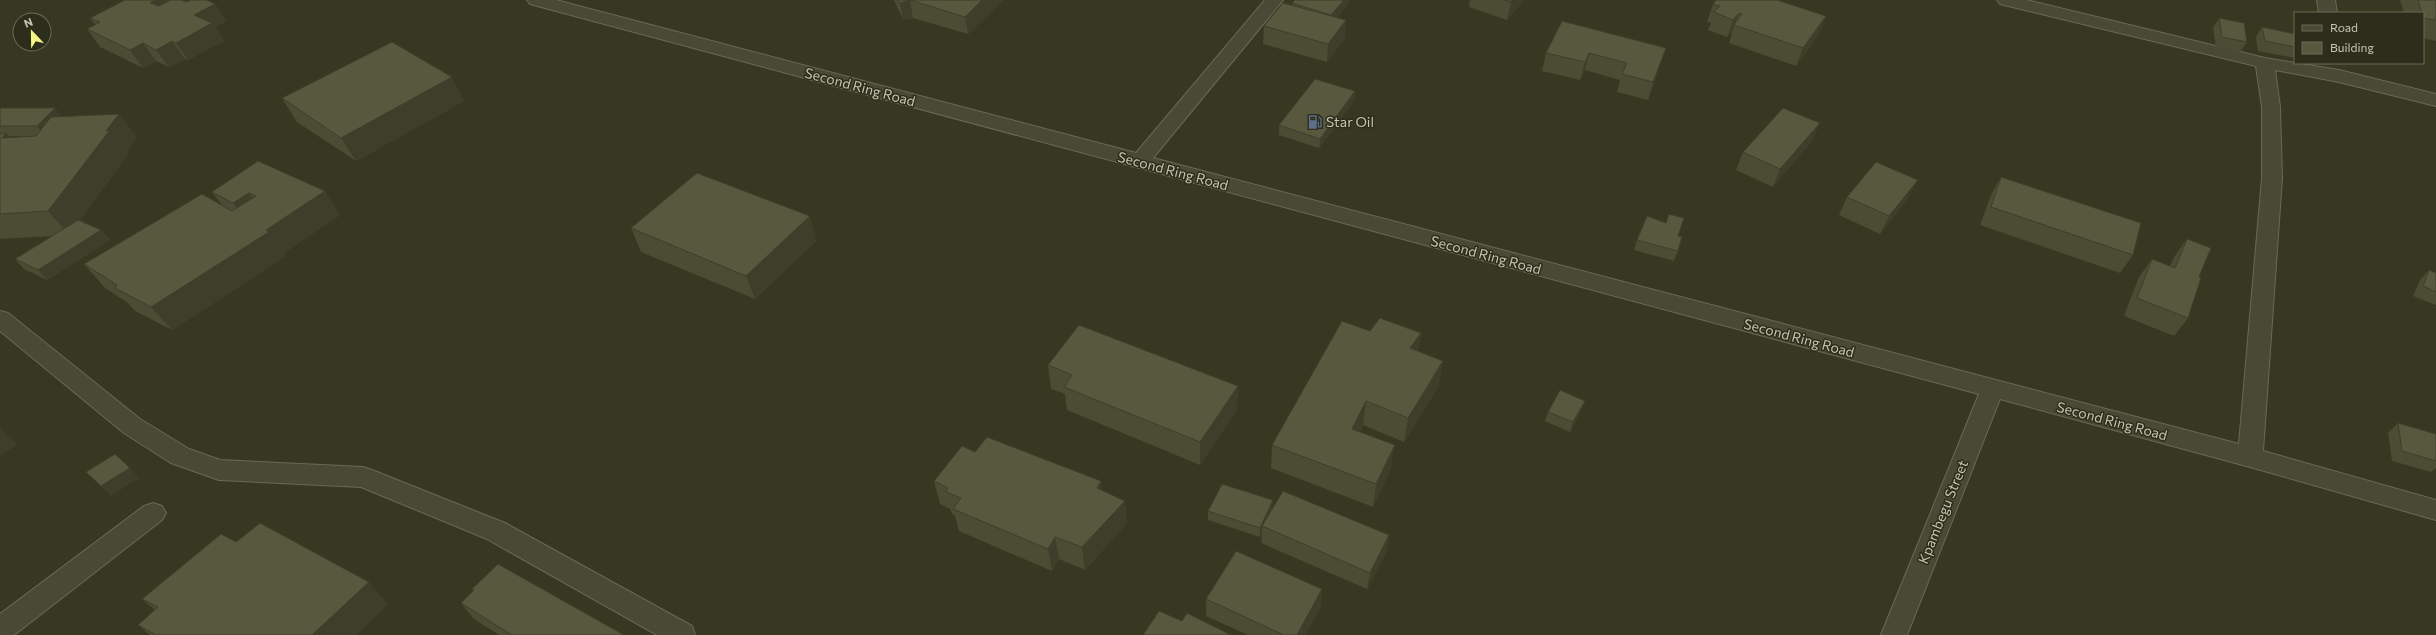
<svg xmlns="http://www.w3.org/2000/svg" width="2436" height="635" font-family="Commissioner,sans-serif">
	<style>
		.lines { fill: none; stroke-linecap: round; stroke-linejoin: round }
		.minor-casing { stroke: #696956; stroke-width: 2 }
		.minor { fill: #494935; fill-rule: evenodd }
		.wall { fill: #4c4c35; fill-rule: evenodd }
		.shaded-wall { fill: #3e3e2b }
		.building { fill: #58583e; stroke: #3e3e2b }
		.labels { text-anchor: middle; stroke-width: 3; stroke-linejoin: round; paint-order: stroke }
		.street-label { font-size: 14px; fill: #c5c5b0; stroke: #2d2d1b }
		.poi-label { font-size: 14px; fill: #c5c5b0; stroke: #2d2d1b; text-anchor: start }
	</style>
	<rect width="100%" height="100%" fill="#383822"/>
	<g class="lines">
		<defs>
			<g id="minor">
				<path d="M527 0H556L1136 153 1265 0H1283L1153 158 2239 444 2262 178V107L2256 66 2000 4 1997 0H2027L2265 58 2339 70 2436 94V106L2339 82 2275 70 2280 107 2282 178 2263 451 2436 500V520L2250 467 2000 399 1907 635H1881L1979 394 530 4Z"/>
				<path d="M2317 0H2335L2337 13H2319Z"/>
				<path d="M0 311 8 313 140 419 189 449 220 460 363 467 372 470 505 523 692 626 695 635H657L487 539 361 487 219 480 171 463 124 433 0 331Z"/>
				<path d="M153 503 162 506 166 513 162 520 14 635H0V614L144 506Z"/>
			</g>
		</defs>
		<use href="#minor" class="minor-casing"/>
		<use href="#minor" class="minor"/>
	</g>
	<g class="wall">
		<path d="M894 0H1003L968 34 913 18 903 20Z"/>
		<path d="M1470 0H1524L1507 20 1469 7Z"/>
		<path d="M2400 0H2436V41L2423 38V13H2404Z"/>
		<path d="M187 2 215 4 226 21 215 27 224 41 188 60 185 59 169 67 156 61 143 68 100 47 87 29 95 25 90 18Z"/>
		<path d="M1349 2 1336 18 1346 20 1345 38 1327 62 1263 44 1264 26 1292 5V3Z"/>
		<path d="M1713 4 1819 34 1796 66 1729 43 1732 32 1727 37 1708 30 1711 23 1707 22Z"/>
		<path d="M2219 18 2247 42 2240 52 2216 47 2213 28Z"/>
		<path d="M2262 27 2295 34V58L2258 51 2256 37Z"/>
		<path d="M1666 48 1660 65 1648 100 1617 92 1620 80 1585 70 1580 80 1542 71 1546 53Z"/>
		<path d="M1355 91 1354 101 1319 148 1279 135V125Z"/>
		<path d="M282 98 464 101 356 161 297 122Z"/>
		<path d="M0 108H55L61 117 137 137 126 152 128 154 80 220 101 230 110 240 47 280 24 269 15 259 52 236 0 239ZM9 136H33L10 137Z"/>
		<path d="M1812 141 1773 187 1736 170 1743 152Z"/>
		<path d="M258 161 340 215 284 253 286 256 172 330 135 311 128 303 105 288 84 264 222 205 212 192Z"/>
		<path d="M2001 177 2133 255 2120 273 1980 225 1991 195Z"/>
		<path d="M1847 197 1908 198 1880 234 1839 215Z"/>
		<path d="M1666 223 1678 236V251L1674 261 1634 250 1637 240Z"/>
		<path d="M631 228 817 240 755 299 641 252Z"/>
		<path d="M2187 239 2199 277 2188 318 2174 336 2124 316 2139 277 2152 259 2170 266 2174 257Z"/>
		<path d="M2429 270 2436 273V305L2413 296 2420 280Z"/>
		<path d="M1370 331 1421 333 1418 352 1439 385 1404 442 1363 425 1360 432 1391 468 1373 507 1271 468 1272 445Z"/>
		<path d="M1048 365 1237 409 1200 465 1067 410 1065 394 1051 389Z"/>
		<path d="M1585 401 1581 410 1570 432 1545 421 1548 412Z"/>
		<path d="M2398 423 2436 434V468L2431 472 2392 461 2388 433Z"/>
		<path d="M975 452 1101 481 1102 490 1127 523 1085 570 1059 559 1052 571 959 531 955 516 952 514 950 509 940 504 934 481Z"/>
		<path d="M1273 508 1389 535 1386 552 1367 589 1261 543 1262 534 1260 537 1208 520V511Z"/>
		<path d="M236 542 388 604 356 635H150L138 625 155 610 142 599Z"/>
		<path d="M472 589 624 635H499L474 619 461 603 473 591Z"/>
		<path d="M1206 599 1321 606 1305 635H1248L1206 616Z"/>
	</g>
	<g class="shaded-wall">
		<path d="M156 0H172L162 20 150 3Z"/>
		<path d="M910 0 913 18 903 20 900 3Z"/>
		<path d="M982 0H1003L968 34 965 17Z"/>
		<path d="M1344 0H1349V2L1330 24 1331 15Z"/>
		<path d="M1512 0H1524L1507 20 1511 2Z"/>
		<path d="M215 4 226 21 215 27 224 41 188 60 176 43 194 15Z"/>
		<path d="M1739 13 1732 32 1727 37 1733 20Z"/>
		<path d="M1826 16 1819 34 1796 66 1803 48Z"/>
		<path d="M1346 20 1345 38 1327 62 1328 44Z"/>
		<path d="M172 41 185 59 169 67 156 50Z"/>
		<path d="M143 43 156 61 143 68 130 50Z"/>
		<path d="M1666 48 1660 65 1648 100 1653 82Z"/>
		<path d="M1589 53 1585 70 1580 80 1585 62Z"/>
		<path d="M452 77 464 101 356 161 341 138Z"/>
		<path d="M1355 91 1354 101 1319 148 1320 139Z"/>
		<path d="M55 108 63 118 45 136 37 126Z"/>
		<path d="M119 114 137 137 126 152 128 154 69 235 48 211 106 131Z"/>
		<path d="M1820 123 1812 141 1773 187 1780 169Z"/>
		<path d="M6 133 27 157 2 138Z"/>
		<path d="M1918 180 1908 198 1880 234 1889 216Z"/>
		<path d="M325 191 340 215 284 253 286 256 172 330 151 307Z"/>
		<path d="M249 193 266 217 251 227 233 203Z"/>
		<path d="M810 216 817 240 755 299 746 276Z"/>
		<path d="M101 230 110 240 47 280 38 270Z"/>
		<path d="M1421 333 1417 357 1410 348Z"/>
		<path d="M1443 361 1439 385 1404 442 1408 418Z"/>
		<path d="M1238 386 1237 409 1200 465V442Z"/>
		<path d="M1366 401 1363 425 1349 452 1352 429Z"/>
		<path d="M1585 401 1581 410 1570 432 1573 422Z"/>
		<path d="M0 428 18 444 0 456Z"/>
		<path d="M1395 445 1391 468 1373 507 1376 484Z"/>
		<path d="M130 468 139 478 111 496 101 486Z"/>
		<path d="M1101 481 1104 504 1097 488Z"/>
		<path d="M1273 500 1272 510 1262 526V534L1260 537V528Z"/>
		<path d="M1125 501 1127 523 1085 570 1082 547Z"/>
		<path d="M1389 535 1386 552 1367 589 1370 573Z"/>
		<path d="M1055 537 1059 559 1052 571 1048 549Z"/>
		<path d="M369 582 388 604 356 635H312Z"/>
		<path d="M1322 589 1321 606 1305 635H1297Z"/>
	</g>
	<g class="building">
		<path d="M125 0H156L150 3 159 6 171 0H181L187 2 191 0H207L215 4 194 15 212 23 176 43 172 41 156 50 143 43 130 50 87 29 100 22 90 18Z"/>
		<path d="M898 0H982L965 17 910 0 900 3Z"/>
		<path d="M1295 0H1344L1331 15 1292 3Z"/>
		<path d="M1504 0H1512L1511 2Z"/>
		<path d="M1716 0H1777L1826 16 1803 48 1734 25 1742 14 1739 13 1733 20 1714 12 1720 6 1713 4Z"/>
		<path d="M2418 0H2436V20L2423 18V13H2422Z"/>
		<path d="M1283 3 1346 20 1328 44 1264 26Z"/>
		<path d="M2219 18 2244 23 2247 42 2222 37Z"/>
		<path d="M1562 21 1666 48 1653 82 1622 74 1627 63 1589 53 1585 62 1546 53Z"/>
		<path d="M2262 27 2295 34V47L2265 41Z"/>
		<path d="M392 42 452 77 341 138 282 98Z"/>
		<path d="M1315 79 1355 91 1320 139 1279 125Z"/>
		<path d="M0 108H55L37 126H0Z"/>
		<path d="M1783 108 1820 123 1780 169 1743 152Z"/>
		<path d="M119 114 106 131 110 130 48 211 0 214V134L6 133 2 138 36 136 51 117Z"/>
		<path d="M258 161 325 191 266 230 269 232 151 307 115 288 117 285 84 264 202 194 232 211 256 196 249 193 233 203 212 192Z"/>
		<path d="M1876 162 1918 180 1889 216 1847 197Z"/>
		<path d="M697 173 810 216 746 276 631 228Z"/>
		<path d="M2001 177 2141 223 2133 255 1991 207Z"/>
		<path d="M1669 214 1684 218 1678 236 1682 237 1678 251 1637 240 1647 216 1666 223Z"/>
		<path d="M78 220 101 230 38 270 15 259Z"/>
		<path d="M2187 239 2211 248 2199 277 2201 278 2188 318 2137 298 2152 259 2175 268Z"/>
		<path d="M2429 270 2436 273V292L2423 286Z"/>
		<path d="M1380 318 1421 333 1410 348 1443 361 1408 418 1366 401 1352 429 1395 445 1376 484 1272 445 1342 321 1370 331Z"/>
		<path d="M1079 325 1238 386 1200 442 1064 387 1072 375 1048 365Z"/>
		<path d="M1560 390 1585 401 1573 422 1548 412Z"/>
		<path d="M2398 423 2436 434V461L2402 451Z"/>
		<path d="M987 437 1101 481 1097 488 1125 501 1082 547 1055 537 1048 549 953 509 961 498 946 492 948 488 934 481 962 446 975 452Z"/>
		<path d="M115 454 130 468 101 486 86 472Z"/>
		<path d="M1222 484 1273 500 1260 528 1208 511Z"/>
		<path d="M1283 491 1389 535 1370 573 1262 526Z"/>
		<path d="M260 523 369 582 312 635H156L138 625 158 607 142 599 221 534 236 542Z"/>
		<path d="M1236 551 1322 589 1297 635H1284L1206 599Z"/>
		<path d="M498 564 624 635H512L461 603 474 590 472 589Z"/>
		<path d="M1159 611 1182 621 1187 613 1231 635H1143Z"/>
	</g>
	<defs>
		<symbol id="fuel-bare" viewBox="-9 -9 18 18"><path d="M-5.5-6h7V0h2V4h1.3V-2.5L3-4.5l.8-.8L6-3V5H2.5V1h-1V6h-7ZM-4.2-4.7v3.2H.2V-4.7Z" fill="#5c6f8a" stroke="#2d2d1b" stroke-width="2.5" paint-order="stroke"/></symbol>
	</defs>
	<g fill-rule="evenodd">
		<use href="#fuel-bare" x="1305" y="112" width="20" height="20"/>
	</g>
	<g class="labels">
		<g class="street-label">
			<text transform="translate(860 87) rotate(15)" y="5">Second Ring Road</text>
			<text transform="translate(1173 171) rotate(15)" y="5">Second Ring Road</text>
			<text transform="translate(1486 255) rotate(15)" y="5">Second Ring Road</text>
			<text transform="translate(1799 338) rotate(15)" y="5">Second Ring Road</text>
			<text transform="translate(2112 421) rotate(15)" y="5">Second Ring Road</text>
			<text transform="translate(1943 512) rotate(-68)" y="5">Kpambegu Street</text>
		</g>
		<g class="poi-label">
			<text x="1326" y="127">Star Oil</text>
		</g>
	</g>
	<rect x="2294" y="12" width="130" height="52" fill="#2d2d1b" stroke="#6a6a57"/>
	<rect x="2302" y="25" width="20" height="6" fill="#494935" stroke="#6a6a57"/>
	<text x="2330" y="32" font-size="12" fill="#c5c5b0">Road</text>
	<rect x="2302" y="42" width="20" height="12" fill="#58583e" stroke="#6a6a57"/>
	<text x="2330" y="52" font-size="12" fill="#c5c5b0">Building</text>
	<g transform="translate(32 32) rotate(338)"><circle r="19" fill="#2d2d1b" stroke="#6a6a57"/>
	<path d="M0-3L7 15L0 10L-7 15Z" fill="#f2f486"/>
	<text y="-6" font-size="11" font-weight="bold" text-anchor="middle" fill="#c5c5b0">N</text>
	</g>
</svg>
